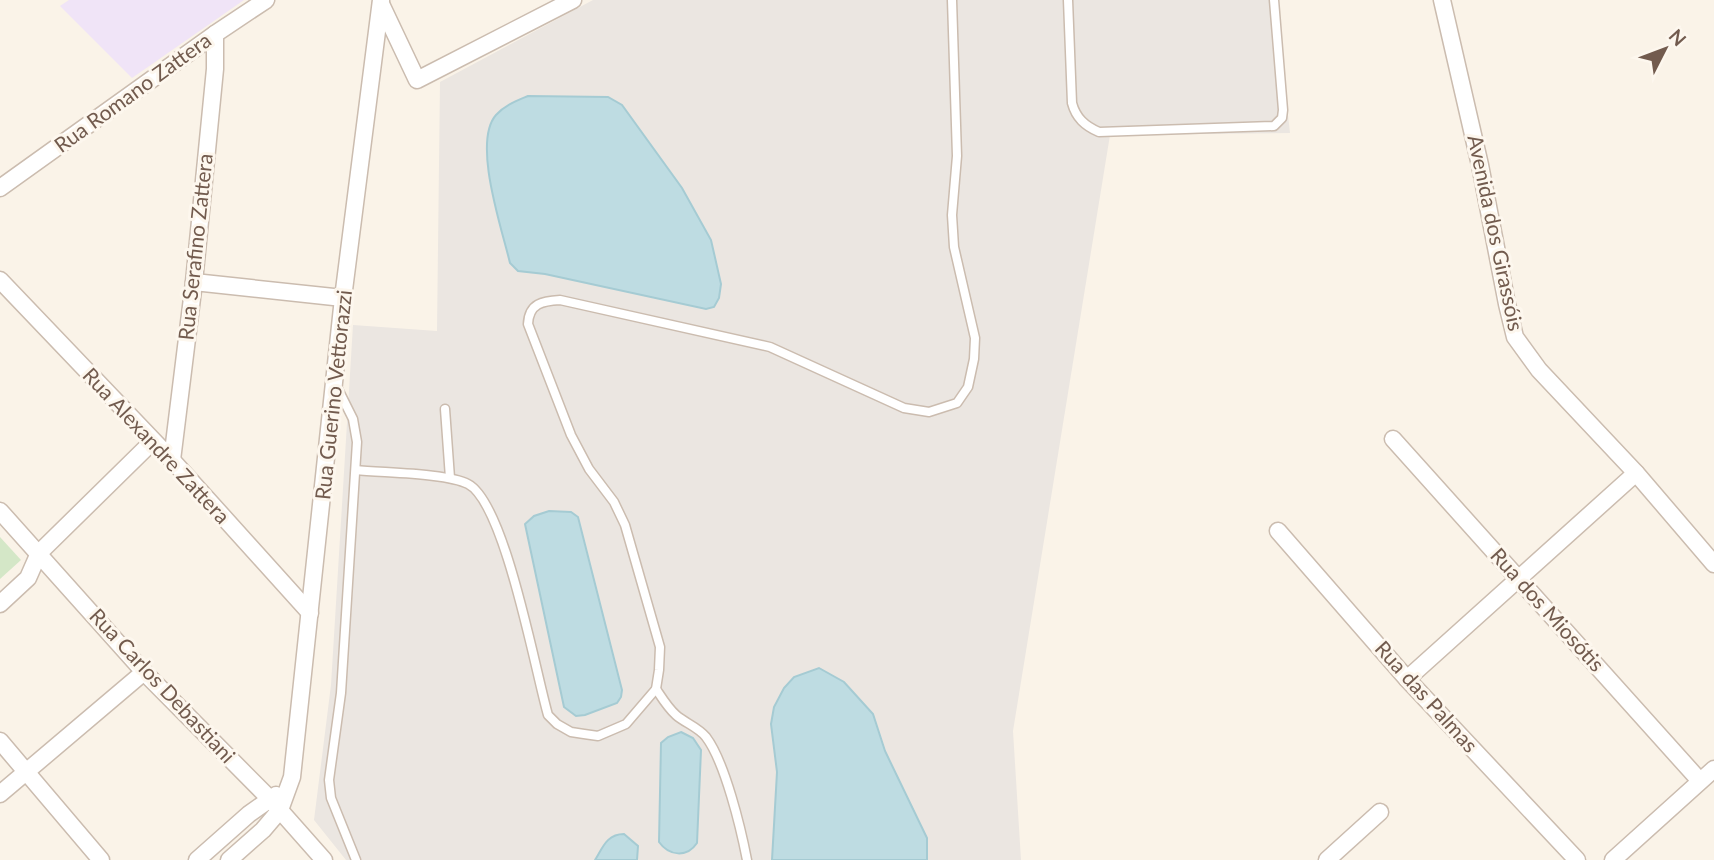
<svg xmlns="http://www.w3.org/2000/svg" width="1714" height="860" font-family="Lato,sans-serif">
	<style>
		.industrial { fill: #ebe6e1 }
		.education { fill: #f0e4f7 }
		.green { fill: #d4e7c7 }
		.water { fill: #bedce2; stroke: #a5cbd3; stroke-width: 2 }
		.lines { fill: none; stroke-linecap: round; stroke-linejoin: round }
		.lane-casing { stroke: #cbbcaf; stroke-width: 11 }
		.street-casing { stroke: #cbbcaf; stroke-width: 19 }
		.lane { stroke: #fff; stroke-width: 8 }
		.street { stroke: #fff; stroke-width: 16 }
		.labels { text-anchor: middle; stroke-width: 6; stroke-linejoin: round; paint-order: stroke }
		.street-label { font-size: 21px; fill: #725b4e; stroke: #fdf7ee }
	</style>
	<rect width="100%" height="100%" fill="#faf3e8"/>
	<path class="industrial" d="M593 0H1275L1290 133 1110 135 1013 731 1021 860H346L314 820 331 685 353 325 437 331 440 82Z"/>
	<path class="education" d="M69 0H244L132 78 60 6Z"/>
	<path class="green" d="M0 537 21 560 0 579Z"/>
	<g class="water">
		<path d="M528 96 608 97 622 105 682 188 711 240 721 284 719 298 714 307 706 309 545 274 518 271 510 263C502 229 472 142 496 115 505 105 516 101 528 96Z"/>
		<path d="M549 511 571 512 578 517 622 690 621 697 617 703 585 715 576 716 564 707 525 524 534 516Z"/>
		<path d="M819 668 844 682 873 714 885 751 927 838V860H772L777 772 771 724 774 707 784 688 794 677Z"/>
		<path d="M681 732 693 738 701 750 697 843C687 858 669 856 659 842L661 743 668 737Z"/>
		<path d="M624 834 638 846 637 860H595C603 847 607 834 624 834Z"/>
	</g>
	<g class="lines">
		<defs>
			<g id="lane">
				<path d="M1068 0 1072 103C1076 118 1085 126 1099 132L1274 126 1282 118 1283 110 1274 0"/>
				<path d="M337 387 353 419 357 442 341 693 329 780 331 798 356 860"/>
				<path d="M445 409 450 478"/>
				<path d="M356 470C383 473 447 473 468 484 505 503 535 670 548 715L557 724 571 732 584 734 598 736 626 724 656 689 659 670 660 647 625 525 614 502 589 469 571 435 528 324C529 303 543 301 560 300L770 347 904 408 929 412 957 403 968 387 974 359 975 338 954 247 952 215 957 156 952 0"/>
				<path d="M656 689C662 698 668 708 676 715 685 723 698 727 706 737 725 762 741 829 747 860"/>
			</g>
			<g id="street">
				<path d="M1442 0 1480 165 1507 304 1515 337 1539 370 1636 473 1714 564"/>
				<path d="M381 4 417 80 573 0"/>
				<path d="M0 188 215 34 266 0"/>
				<path d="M0 280 172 460 310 613"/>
				<path d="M194 282 343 298"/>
				<path d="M1393 439 1700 781"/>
				<path d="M172 460 194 282 215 69V34"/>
				<path d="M0 511 144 672 270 799 324 860"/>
				<path d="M1278 531 1407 679 1577 860"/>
				<path d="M0 604 28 578 39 553 152 442"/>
				<path d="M1407 679 1636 473"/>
				<path d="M0 741 101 860"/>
				<path d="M0 794 144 672"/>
				<path d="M197 860 249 814 276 795"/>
				<path d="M229 860 263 830 280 810 292 777 343 298 381 0"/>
				<path d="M1327 860 1380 812"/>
				<path d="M1613 860 1714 769"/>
			</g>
		</defs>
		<use href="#lane" class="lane-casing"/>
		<use href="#street" class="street-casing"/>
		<use href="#lane" class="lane"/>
		<use href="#street" class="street"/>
	</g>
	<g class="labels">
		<g class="street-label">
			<text transform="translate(133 93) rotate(-36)" y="7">Rua Romano Zattera</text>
			<text transform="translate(1495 233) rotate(78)" y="7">Avenida dos Girassóis</text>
			<text transform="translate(196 247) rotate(-84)" y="7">Rua Serafino Zattera</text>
			<text transform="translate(334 395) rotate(-84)" y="7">Rua Guerino Vettorazzi</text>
			<text transform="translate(156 446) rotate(47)" y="7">Rua Alexandre Zattera</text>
			<text transform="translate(1547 610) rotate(48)" y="7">Rua dos Miosótis</text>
			<text transform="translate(162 686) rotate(47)" y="7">Rua Carlos Debastiani</text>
			<text transform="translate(1426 697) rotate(48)" y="7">Rua das Palmas</text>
		</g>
	</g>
	<g transform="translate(1665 49) rotate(48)" stroke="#fdf7ee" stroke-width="5" paint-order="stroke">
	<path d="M0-5L12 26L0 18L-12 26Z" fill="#725b4e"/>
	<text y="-10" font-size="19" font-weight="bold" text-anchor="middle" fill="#725b4e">N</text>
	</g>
</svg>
